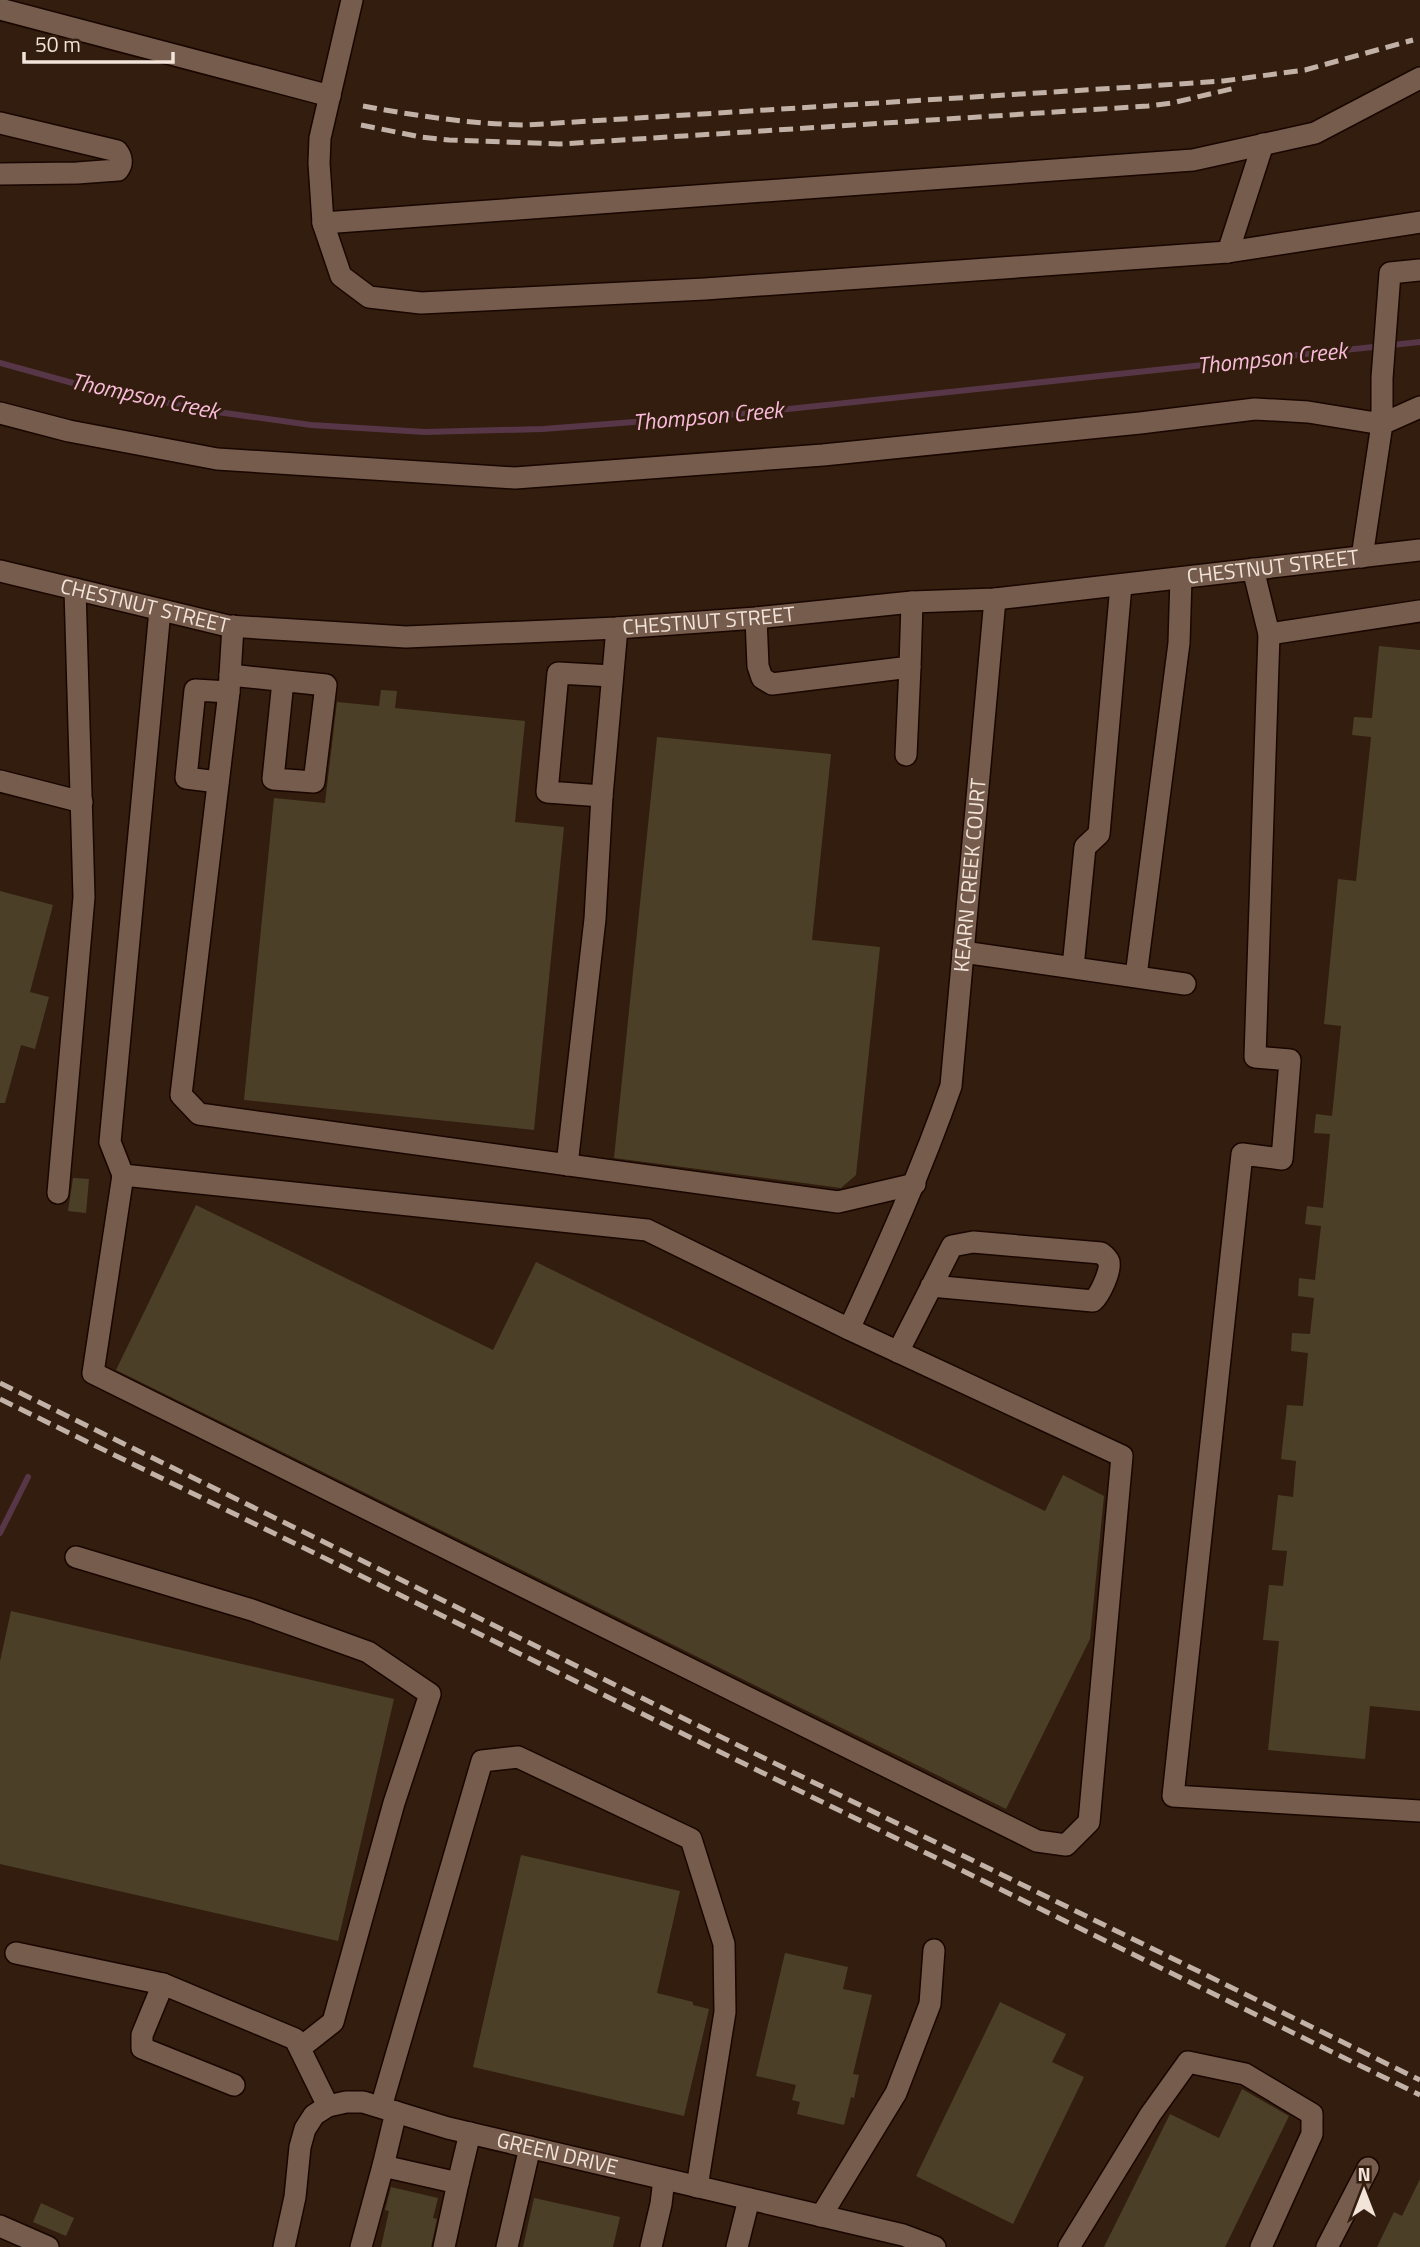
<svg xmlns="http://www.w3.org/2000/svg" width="1420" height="2247" font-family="'Titillium Web',sans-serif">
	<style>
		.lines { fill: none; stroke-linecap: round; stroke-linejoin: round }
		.stream { stroke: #563647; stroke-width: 6 }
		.building { fill: #4b4027 }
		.minor-casing { stroke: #190600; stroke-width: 24 }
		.minor { stroke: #765c4c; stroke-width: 21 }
		.rail { stroke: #c2b1a6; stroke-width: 5; stroke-dasharray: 14 7; stroke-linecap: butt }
		.labels { text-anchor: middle; stroke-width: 6; stroke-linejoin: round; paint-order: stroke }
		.street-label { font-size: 21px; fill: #f3e4da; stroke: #321d0e }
		.water-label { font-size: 23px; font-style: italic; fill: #f9bbd9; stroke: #321d0e }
	</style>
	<rect width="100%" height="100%" fill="#321d0e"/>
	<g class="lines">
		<g class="stream">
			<path d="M0 363 80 385 203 410 311 425 425 432 543 429 751 413 1420 342"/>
			<path d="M0 1533 28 1477"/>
		</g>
	</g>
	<g class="building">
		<path d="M1379 646 1420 650V1711L1370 1706 1365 1759 1268 1750 1279 1641 1263 1640 1269 1585 1283 1586 1287 1551 1272 1550 1278 1495 1293 1497 1296 1461 1281 1459 1287 1405 1303 1406 1308 1353 1291 1351 1292 1333 1310 1334 1314 1298 1298 1296 1299 1278 1315 1280 1321 1226 1305 1224 1307 1206 1323 1208 1330 1134 1314 1133 1316 1114 1332 1116 1341 1026 1324 1024 1338 879 1356 881 1371 737 1352 735 1354 717 1372 718Z"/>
		<path d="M381 690 397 691 395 708 525 721 515 822 564 827 534 1130 244 1100 274 798 325 803 337 702 379 706Z"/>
		<path d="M657 737 831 754 812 940 880 947 856 1175 841 1188 614 1158Z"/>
		<path d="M0 891 53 905 30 992 49 997 35 1049 21 1045 5 1103H0Z"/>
		<path d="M73 1178 89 1179 86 1213 68 1211Z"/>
		<path d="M196 1205 493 1350 536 1262 1045 1511 1063 1475 1104 1496 1090 1639 1006 1809 116 1370Z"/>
		<path d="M11 1611 394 1699 338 1941 0 1864V1661Z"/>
		<path d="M521 1855 680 1891 657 1993 693 2002V2005L709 2009 684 2116 473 2067Z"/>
		<path d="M785 1953 848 1967 843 1989 872 1995 853 2074 859 2075 854 2098 851 2097 844 2125 797 2114 800 2102 792 2100 796 2085 756 2076Z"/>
		<path d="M1000 2002 1066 2034 1052 2062 1084 2077 1013 2224 916 2176Z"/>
		<path d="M1242 2089 1289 2116 1225 2247H1104L1170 2114 1219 2138Z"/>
		<path d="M1420 2179V2247H1377L1394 2212 1402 2216Z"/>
		<path d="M391 2187 438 2198 433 2218 437 2219 431 2247H381L389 2211 385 2210Z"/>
		<path d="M534 2198 620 2217 613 2247H523Z"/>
		<path d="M41 2203 74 2218 66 2236 33 2222Z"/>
	</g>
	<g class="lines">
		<defs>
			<g id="minor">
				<path d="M352 0 320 138 319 163 323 223 1193 160 1315 133 1420 78"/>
				<path d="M0 9 330 96"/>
				<path d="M0 123 117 151C122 157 123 164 118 170L77 173 0 174"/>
				<path d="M323 223 341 276 369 297 421 303 705 289 1228 252 1420 222"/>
				<path d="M1228 252 1263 144"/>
				<path d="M0 413 69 431 217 459 515 478 823 455 1140 423 1255 409 1308 412 1382 424V378L1390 273 1420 270"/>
				<path d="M1362 557 1382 424 1420 407"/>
				<path d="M1253 569 1269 634 1420 611"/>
				<path id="s1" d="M0 571 228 626 406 637 617 628 756 618 912 602 995 599 1420 550"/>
				<path id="s2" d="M160 610 110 1142 123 1175 647 1230 849 1329C886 1249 922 1169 951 1086L995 599"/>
				<path d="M756 618 758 666 762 678 772 684 910 667 912 602"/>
				<path d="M233 626 229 692 181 1095 199 1114 838 1202 915 1184"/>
				<path d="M1269 634 1255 1057 1290 1060 1282 1159 1242 1154 1173 1796 1420 1811"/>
				<path d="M230 675 326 685 314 782 273 779 283 681"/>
				<path d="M906 755 910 667"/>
				<path d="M0 781 82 802"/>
				<path d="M218 782 186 778 195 690 229 692"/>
				<path d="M602 796 547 792 558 673 612 676"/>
				<path d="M963 952 1185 984"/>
				<path d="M1073 967 1085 847 1099 834 1121 585"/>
				<path d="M1136 976 1179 643 1181 578"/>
				<path d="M567 1165 595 919 602 796 617 628"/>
				<path d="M123 1175 93 1373 1037 1841 1066 1845 1089 1822 1122 1456 849 1329"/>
				<path d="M58 1193 84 897 75 589"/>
				<path d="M898 1352 952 1246 973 1242 1101 1253C1105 1256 1107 1257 1109 1262 1111 1271 1100 1295 1093 1301L931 1286"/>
				<path d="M76 1557 252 1610 368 1652 430 1694 394 1803 333 2022 300 2048"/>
				<path d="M16 1953 163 1984 295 2039 328 2106"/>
				<path d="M163 1984 142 2035V2048L234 2085"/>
				<path d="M381 2107 482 1761 518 1757 691 1839 724 1944 725 2012 697 2187"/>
				<path d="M383 2166 396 2112"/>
				<path d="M458 2183 470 2133"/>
				<path d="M821 2216 896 2093 930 2004 934 1950"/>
				<path d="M0 2226 48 2247"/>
				<path id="s3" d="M284 2247 295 2197 300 2147 305 2129 314 2115 328 2106 346 2102H363L448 2128 903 2235 935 2247"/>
				<path d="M361 2247 383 2166 458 2183 444 2247"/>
				<path d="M507 2247 530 2147"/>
				<path d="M651 2247 661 2204 664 2179"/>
				<path d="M737 2247 749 2199"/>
				<path d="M1069 2247 1150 2115 1188 2062 1245 2074 1312 2114V2134L1261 2247"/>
				<path d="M1327 2247 1368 2168"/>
			</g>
		</defs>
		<use href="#minor" class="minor-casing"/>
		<use href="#minor" class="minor"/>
		<g class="rail">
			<path d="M363 106C417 116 471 124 526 125L1133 87 1223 81 1305 70 1413 40"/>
			<path d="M361 125 421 137 449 140 560 144 1148 106 1172 103 1235 88"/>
			<path d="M0 1383 1420 2080"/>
			<path d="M0 1399 1420 2095"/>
		</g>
	</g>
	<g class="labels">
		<g class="street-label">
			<text dy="7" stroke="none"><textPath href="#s1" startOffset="1283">CHESTNUT STREET</textPath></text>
			<text dy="7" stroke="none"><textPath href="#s1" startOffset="149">CHESTNUT STREET</textPath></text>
			<text dy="7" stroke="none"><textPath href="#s1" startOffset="716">CHESTNUT STREET</textPath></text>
			<text dy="7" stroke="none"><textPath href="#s2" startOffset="1797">KEARN CREEK COURT</textPath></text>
			<text dy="7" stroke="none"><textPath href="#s3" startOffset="390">GREEN DRIVE</textPath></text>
		</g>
		<g class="water-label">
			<text transform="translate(1272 358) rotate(-6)" y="8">Thompson Creek</text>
			<text transform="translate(145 396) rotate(12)" y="8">Thompson Creek</text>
			<text transform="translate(708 416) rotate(-5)" y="8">Thompson Creek</text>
		</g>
	</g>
	<g transform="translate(1364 2191)" stroke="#321d0e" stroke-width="5" paint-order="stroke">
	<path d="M0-5L12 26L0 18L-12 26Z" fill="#f3e4da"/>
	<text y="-10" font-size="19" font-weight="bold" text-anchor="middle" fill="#f3e4da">N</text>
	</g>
	<path d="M24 52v10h149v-10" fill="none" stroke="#f3e4da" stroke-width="3.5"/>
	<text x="35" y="52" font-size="21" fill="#f3e4da" stroke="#321d0e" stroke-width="5" paint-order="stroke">50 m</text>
</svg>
